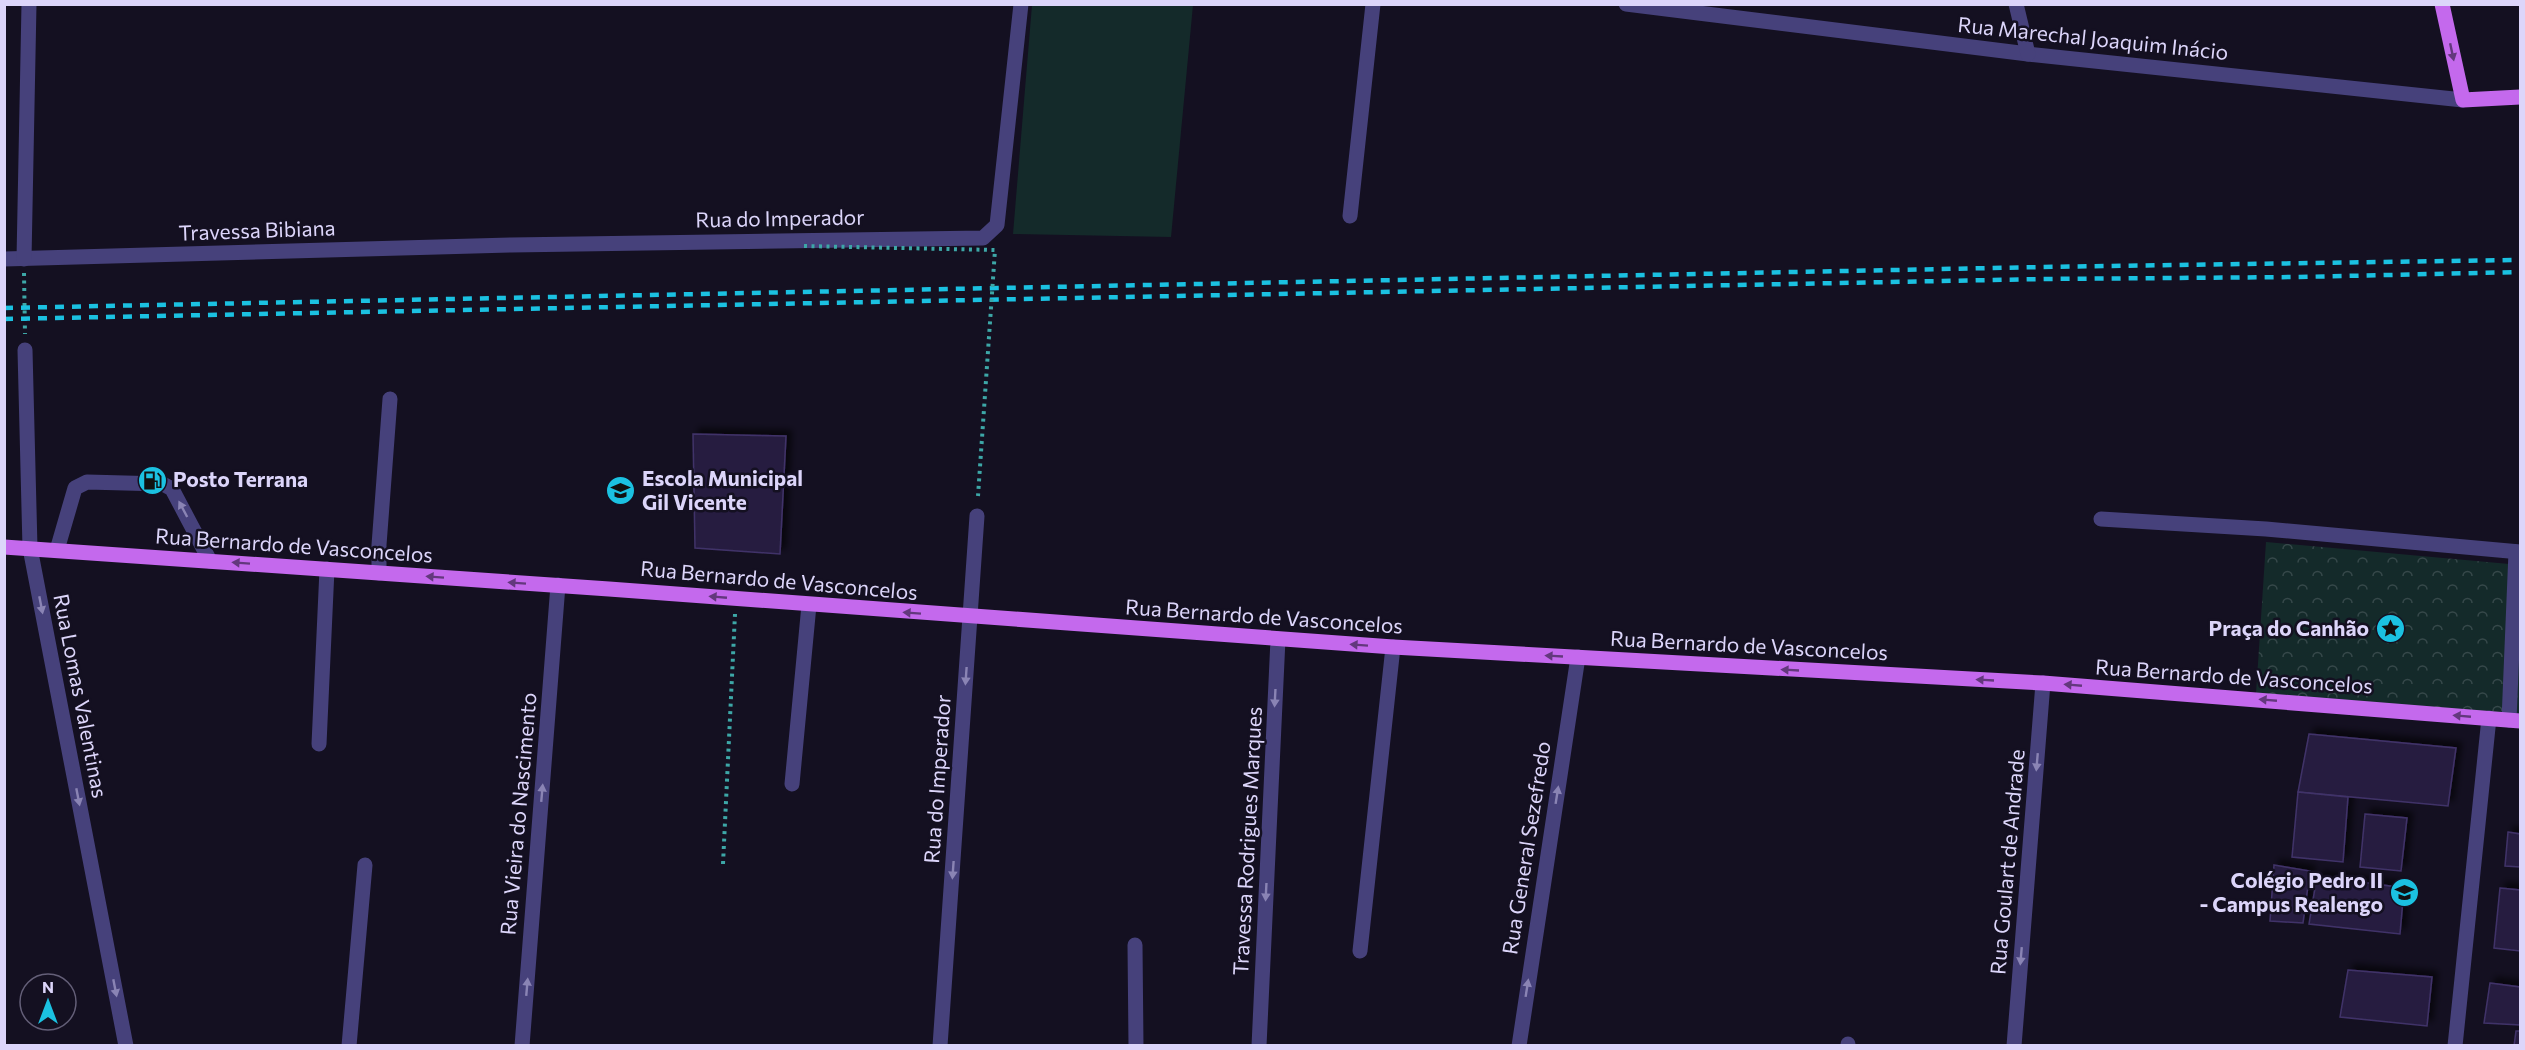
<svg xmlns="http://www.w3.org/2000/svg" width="2525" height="1050" font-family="Commissioner,sans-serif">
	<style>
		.grass { fill: #142a2a }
		.park { fill: url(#park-crowns) }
		.building { fill: #271f40; stroke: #413369; stroke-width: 1.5; filter: url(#shadow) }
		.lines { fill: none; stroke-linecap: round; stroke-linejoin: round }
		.path { stroke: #3da7a7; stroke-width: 4; stroke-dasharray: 3 4.5; stroke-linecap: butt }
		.minor { stroke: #46417b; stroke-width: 15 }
		.major { stroke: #c469ed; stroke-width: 15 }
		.rail { stroke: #1bc1e1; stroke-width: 4.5; stroke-dasharray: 9 8; stroke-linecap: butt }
		.path-bridge { stroke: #3da7a7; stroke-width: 4; stroke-dasharray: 3 4.5; stroke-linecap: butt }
		.oneway { fill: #63387d }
		.oneway2 { fill: #8a84b4 }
		.labels { text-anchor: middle; stroke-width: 5; stroke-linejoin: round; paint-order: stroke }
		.street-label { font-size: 21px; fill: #dcd5fa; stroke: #141021 }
		.poi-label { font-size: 21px; font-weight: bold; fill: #dcd5fa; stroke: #141021; text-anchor: start }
	</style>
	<defs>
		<pattern id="park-crowns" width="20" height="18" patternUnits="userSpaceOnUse" patternTransform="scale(1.5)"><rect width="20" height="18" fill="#142a2a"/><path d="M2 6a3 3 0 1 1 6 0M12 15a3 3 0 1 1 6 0" fill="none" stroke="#36484a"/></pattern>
		<filter id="shadow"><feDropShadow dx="5.5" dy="-5.5" stdDeviation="3" flood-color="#0009"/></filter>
	</defs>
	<rect width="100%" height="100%" fill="#141021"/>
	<path class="grass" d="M1032 5H1193L1171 237 1013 234Z"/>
	<path class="park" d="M2266 542 2520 565V716L2256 694Z"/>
	<g class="building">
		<path d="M693 434 786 436 780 554 695 548Z"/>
		<path d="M2309 734 2456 748 2448 806 2298 792Z"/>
		<path d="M2298 792 2348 797 2343 862 2292 857Z"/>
		<path d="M2365 814 2407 818 2401 871 2360 867Z"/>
		<path d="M2508 832 2520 834V867L2505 866Z"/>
		<path d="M2274 865 2310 871 2303 923 2270 921Z"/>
		<path d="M2317 876 2404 888 2400 934 2309 924Z"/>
		<path d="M2500 888 2520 890V951L2494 948Z"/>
		<path d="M2348 970 2432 977 2427 1026 2340 1017Z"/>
		<path d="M2490 983 2520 987V1025L2484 1023Z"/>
		<path d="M2516 1031H2520V1046H2514Z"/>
	</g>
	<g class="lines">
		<g class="path">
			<path d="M24 273 25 334"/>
			<path d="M723 864 735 614"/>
		</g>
		<g class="minor">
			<path d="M1626 4 2028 54 2463 100"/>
			<path d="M2016 4 2028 54"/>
			<path d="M1350 216 1373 4"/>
			<path d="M4 259 511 245 983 238 997 225 1021 4"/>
			<path d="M24 259 29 4"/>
			<path d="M25 350 30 548 126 1046"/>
			<path d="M2101 519 2266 529 2520 552"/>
			<path d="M57 550 75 488 87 482 163 484 172 489 210 561"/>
			<path d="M379 573V545L390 399"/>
			<path d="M2509 720 2516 552"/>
			<path d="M319 744 327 569"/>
			<path d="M792 784 809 605"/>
			<path d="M1135 945 1136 1046"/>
			<path d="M1360 951 1393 647"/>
			<path d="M349 1046 365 865"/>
			<path d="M522 1046 558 585"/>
			<path d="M940 1046 977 516"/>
			<path d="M1259 1046 1278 639"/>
			<path d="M1519 1046 1578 657"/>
			<path d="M1848 1046V1044"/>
			<path d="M2014 1046 2043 683"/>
			<path d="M2455 1046 2489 718"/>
		</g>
		<g class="major">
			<path d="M2442 4 2463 100 2520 97"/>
			<path d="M4 547 609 589 1393 647 2043 683 2520 721"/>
		</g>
		<g class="rail">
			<path d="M4 308 2043 267 2520 260"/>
			<path d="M4 319 2043 279 2299 277 2520 272"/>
		</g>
		<path class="path-bridge" d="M804 246 995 250 978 496"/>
	</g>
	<defs><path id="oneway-solid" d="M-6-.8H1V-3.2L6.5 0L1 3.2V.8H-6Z" transform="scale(1.5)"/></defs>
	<g class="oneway">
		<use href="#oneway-solid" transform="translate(2452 52) rotate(78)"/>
		<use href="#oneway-solid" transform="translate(241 563) rotate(-176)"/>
		<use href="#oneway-solid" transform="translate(435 577) rotate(-176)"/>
		<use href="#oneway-solid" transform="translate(517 583) rotate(-176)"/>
		<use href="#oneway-solid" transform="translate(718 597) rotate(-175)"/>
		<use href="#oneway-solid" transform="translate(912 613) rotate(-176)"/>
		<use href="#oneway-solid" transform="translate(1359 645) rotate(-176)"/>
		<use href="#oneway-solid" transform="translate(1554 656) rotate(-177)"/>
		<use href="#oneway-solid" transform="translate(1790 670) rotate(-177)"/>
		<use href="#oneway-solid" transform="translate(1985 680) rotate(-177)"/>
		<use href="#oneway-solid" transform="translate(2073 685) rotate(-175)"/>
		<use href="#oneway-solid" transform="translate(2268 700) rotate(-175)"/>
		<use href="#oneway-solid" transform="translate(2462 716) rotate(-175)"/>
	</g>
	<g class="oneway2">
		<use href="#oneway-solid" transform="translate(183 509) rotate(-118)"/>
		<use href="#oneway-solid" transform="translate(41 605) rotate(79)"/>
		<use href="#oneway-solid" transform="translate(966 676) rotate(94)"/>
		<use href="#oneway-solid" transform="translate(1275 698) rotate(93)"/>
		<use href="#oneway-solid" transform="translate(2037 762) rotate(95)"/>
		<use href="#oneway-solid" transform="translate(542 793) rotate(-85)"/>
		<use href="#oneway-solid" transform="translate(1557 795) rotate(-81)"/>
		<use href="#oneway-solid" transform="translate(78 797) rotate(79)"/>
		<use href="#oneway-solid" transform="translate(953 870) rotate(94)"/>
		<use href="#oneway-solid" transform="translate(1266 892) rotate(93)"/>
		<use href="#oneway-solid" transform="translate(2021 956) rotate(95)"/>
		<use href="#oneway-solid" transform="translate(527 987) rotate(-85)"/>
		<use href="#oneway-solid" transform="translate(115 988) rotate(79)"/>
		<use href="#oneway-solid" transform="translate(1527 988) rotate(-81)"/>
	</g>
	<defs>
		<symbol id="fuel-disc" viewBox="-11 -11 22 22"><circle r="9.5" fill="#1bc1e1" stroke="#141021"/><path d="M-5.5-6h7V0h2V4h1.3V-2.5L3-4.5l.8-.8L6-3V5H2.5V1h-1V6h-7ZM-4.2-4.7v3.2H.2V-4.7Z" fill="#111"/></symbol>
		<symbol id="school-disc" viewBox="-11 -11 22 22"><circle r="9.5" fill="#1bc1e1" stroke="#141021"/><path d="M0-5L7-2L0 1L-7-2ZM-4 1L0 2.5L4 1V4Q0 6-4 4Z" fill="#111"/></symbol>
		<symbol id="sight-disc" viewBox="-11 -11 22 22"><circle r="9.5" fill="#1bc1e1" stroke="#141021"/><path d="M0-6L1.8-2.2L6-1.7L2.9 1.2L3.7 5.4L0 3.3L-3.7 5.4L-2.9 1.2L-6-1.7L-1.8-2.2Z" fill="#111"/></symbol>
	</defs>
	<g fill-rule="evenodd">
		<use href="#fuel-disc" x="136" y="464" width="33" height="33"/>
		<use href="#school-disc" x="604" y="474" width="33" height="33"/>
		<use href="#sight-disc" x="2374" y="612" width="33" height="33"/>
		<use href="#school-disc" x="2388" y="876" width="33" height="33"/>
	</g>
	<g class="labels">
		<g class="street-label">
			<text transform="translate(2093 39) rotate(6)" y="7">Rua Marechal Joaquim Inácio</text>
			<text transform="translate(780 219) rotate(-1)" y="7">Rua do Imperador</text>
			<text transform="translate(257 231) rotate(-2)" y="7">Travessa Bibiana</text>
			<text transform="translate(294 546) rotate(4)" y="7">Rua Bernardo de Vasconcelos</text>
			<text transform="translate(779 581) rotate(5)" y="7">Rua Bernardo de Vasconcelos</text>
			<text transform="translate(1264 617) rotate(4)" y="7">Rua Bernardo de Vasconcelos</text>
			<text transform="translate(1749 646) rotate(3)" y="7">Rua Bernardo de Vasconcelos</text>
			<text transform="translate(2234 677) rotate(4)" y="7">Rua Bernardo de Vasconcelos</text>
			<text transform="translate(80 696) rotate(79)" y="7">Rua Lomas Valentinas</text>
			<text transform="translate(938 779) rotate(-86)" y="7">Rua do Imperador</text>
			<text transform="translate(519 814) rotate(-85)" y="7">Rua Vieira do Nascimento</text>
			<text transform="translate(1248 841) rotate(-87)" y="7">Travessa Rodrigues Marques</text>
			<text transform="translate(1527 848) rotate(-81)" y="7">Rua General Sezefredo</text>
			<text transform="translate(2008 862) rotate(-85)" y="7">Rua Goulart de Andrade</text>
		</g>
		<g class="poi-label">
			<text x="642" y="486">Escola Municipal<tspan x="642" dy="24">Gil Vicente</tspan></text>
			<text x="173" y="487">Posto Terrana</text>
			<text x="2369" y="636" text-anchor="end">Praça do Canhão</text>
			<text x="2383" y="888" text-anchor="end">Colégio Pedro II<tspan x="2383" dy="24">- Campus Realengo</tspan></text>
		</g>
	</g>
	<rect width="2525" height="1050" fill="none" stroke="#dcd5fa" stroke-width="12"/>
	<g transform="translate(48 1002)"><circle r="28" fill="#141021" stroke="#645f78" stroke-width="1.5"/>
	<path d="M0-4.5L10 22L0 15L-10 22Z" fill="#1bc1e1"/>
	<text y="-9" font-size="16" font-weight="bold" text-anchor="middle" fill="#dcd5fa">N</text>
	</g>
</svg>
